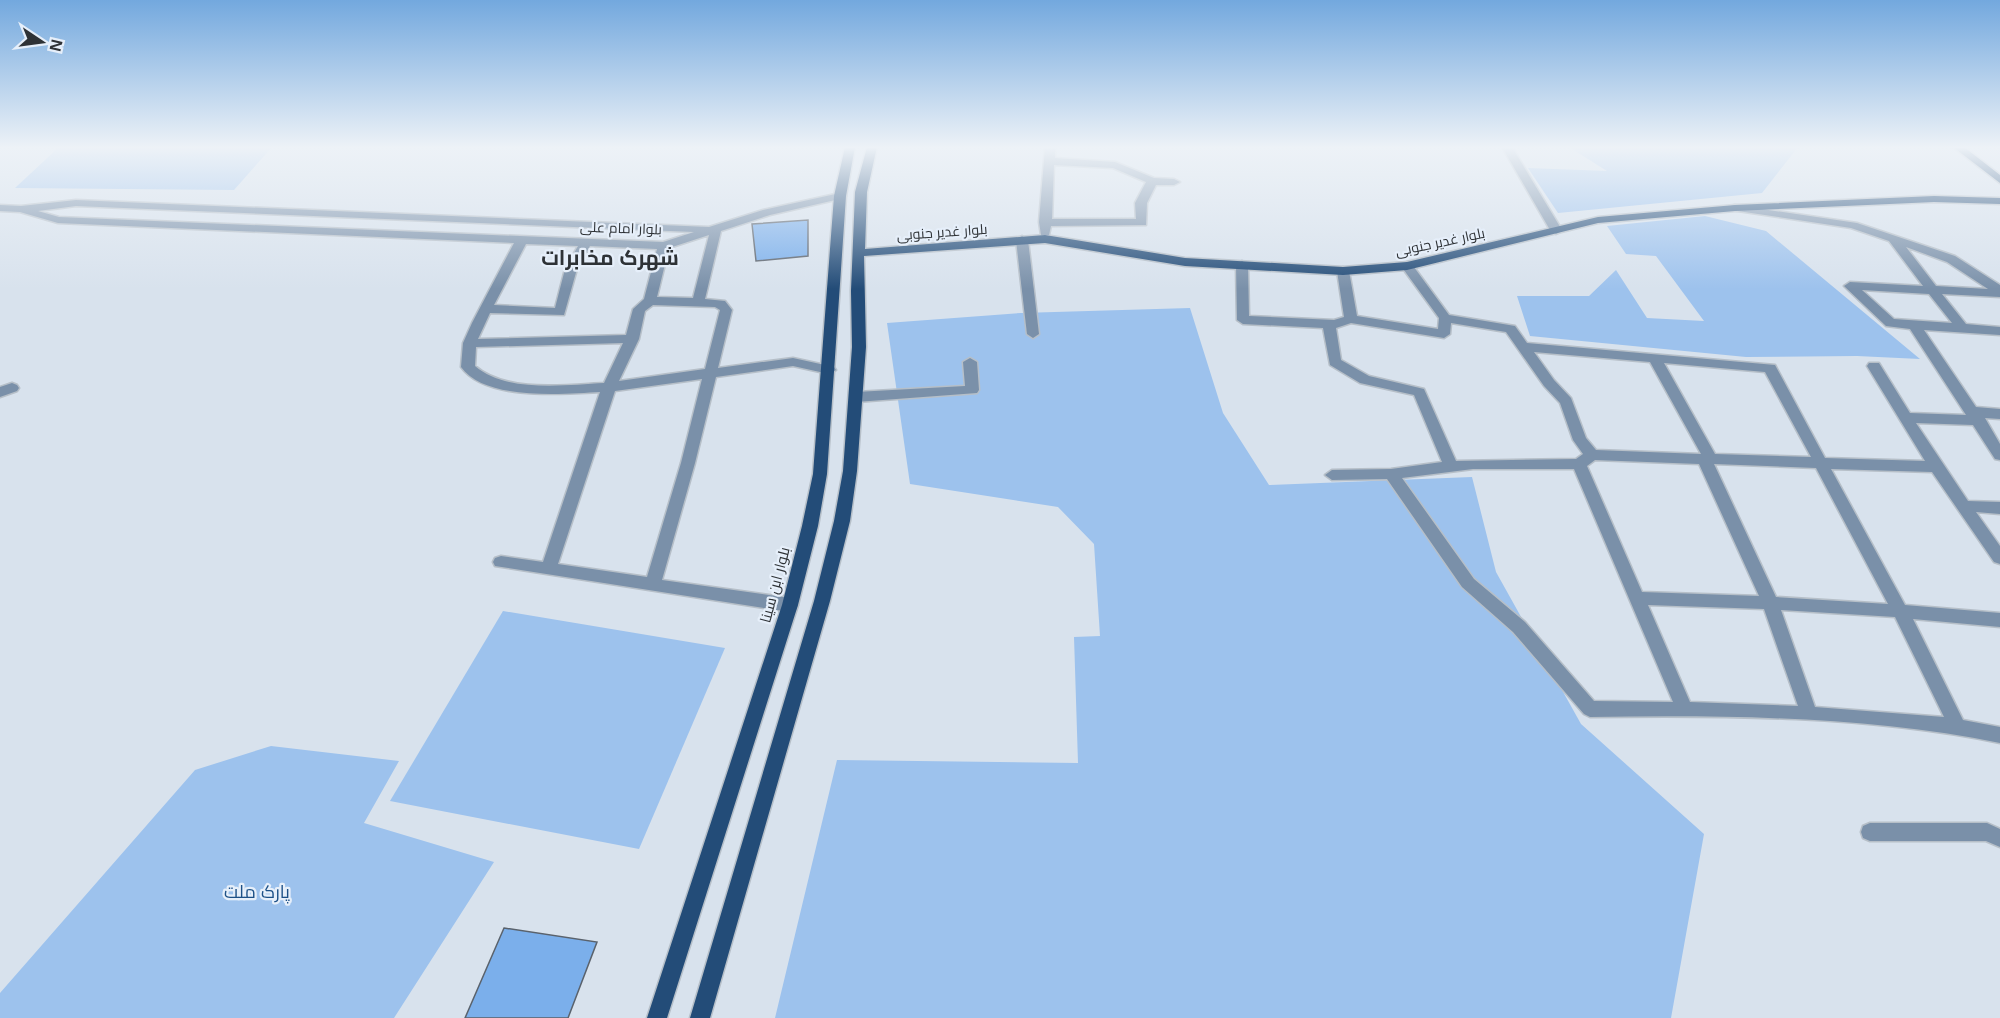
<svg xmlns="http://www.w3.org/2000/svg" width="2000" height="1018" font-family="Helvetica,Cairo,sans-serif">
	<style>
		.green { fill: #9dc2ed }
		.building { fill: #7bafeb; stroke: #5a626c; stroke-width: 1.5 }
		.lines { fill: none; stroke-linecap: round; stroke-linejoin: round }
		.minor-casing { stroke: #b6bfc8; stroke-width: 3 }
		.major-casing { stroke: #b6bfc8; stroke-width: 3 }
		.minor { fill: #7a90a9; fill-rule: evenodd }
		.major { fill: #234c78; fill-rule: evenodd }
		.labels { text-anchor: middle; stroke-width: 4.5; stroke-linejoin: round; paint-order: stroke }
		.far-street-label { font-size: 14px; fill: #2e3236; stroke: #e6effa }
		.street-label { font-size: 15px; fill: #2e3236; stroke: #e6effa }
		.near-park-label { font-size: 18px; fill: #1c5087; stroke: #e6effa }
		.district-label { font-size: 21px; font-weight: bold; fill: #2e3236; stroke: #e6effa }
	</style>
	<rect width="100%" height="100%" fill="#d8e2ed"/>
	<g class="green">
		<path d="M59 147H272L234 190 15 188Z"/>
		<path d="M1569 147H1798L1762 193 1558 213 1528 168 1607 171Z"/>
		<path d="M1705 216 1766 231 1920 359 1857 356 1746 357 1530 336 1517 296H1589L1616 270 1647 318 1704 321 1656 256 1626 254 1607 226Z"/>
		<path d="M1190 308 1223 413 1269 485 1472 477 1496 572 1581 724 1704 834 1671 1018H775L837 760 1078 763 1074 637 1100 636 1094 544 1058 507 910 484 887 323 1021 313Z"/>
		<path d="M503 611 725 648 639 849 390 801Z"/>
		<path d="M271 746 399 761 364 823 494 862 394 1018H0V993L195 770Z"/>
	</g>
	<g class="building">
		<path d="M808 220V256L756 261 752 224Z"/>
		<path d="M504 928 597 942 568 1018H465Z"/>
	</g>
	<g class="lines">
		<defs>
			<g id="minor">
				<path d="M1045 147H1055V158L1115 162 1154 178 1174 179 1180 182 1174 185H1156L1147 203 1146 225 1051 226 1049 235H1041L1039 222ZM1054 165 1113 168 1146 182 1135 203 1136 219H1052Z"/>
				<path d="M1502 147H1512L1562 230 1560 232 1556 234 1550 230Z"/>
				<path d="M840 193 846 196 844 198 770 215 721 231 705 299 725 301 732 310 718 368 793 358 834 367 836 370 829 374 793 366 716 377 695 463 662 580 790 598 796 600 798 605 796 610 790 612 495 566 493 562 495 558 501 556 543 562 600 392C563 394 485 401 461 367L463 343 472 323 514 243 58 223 20 212 0 211V205L21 206 76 200 709 227 763 210ZM76 206 694 232 663 242 59 217 38 211ZM709 235 693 298 657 297 669 248ZM526 244 578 246 565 269 555 308 494 305ZM590 246 657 249 644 299 633 309 626 335 478 339 490 313 564 315 577 269ZM653 305 715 307 720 310 705 369 619 381 639 339 645 311ZM623 343 604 383C565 385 506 393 475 366L476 347ZM702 379 681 463 647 577 558 564 615 391Z"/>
				<path d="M1735 205 1857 223 1955 256 2000 285V297L1942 294 1966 324 2000 327V335L1924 330 1976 407 2000 409V419L1985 418 2000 444V460L1995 459 1973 425 1916 423 1968 501 2000 502V514L1976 512 2000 546V564L1994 562 1932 472 1831 469 1905 605 2000 613V627L1913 619 1963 720 2000 727V743C1869 716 1724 715 1590 717L1584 714 1513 632 1462 587 1387 479 1332 480 1325 475 1332 470 1391 469 1442 462 1414 395 1360 383 1330 365 1323 328 1243 324 1237 320 1236 265 1242 261 1248 265 1249 316 1334 320 1344 317 1337 271 1343 267 1349 271 1357 316 1438 329 1439 318 1401 266 1407 262 1411 263 1449 315 1515 326 1527 343 1775 365 1825 458 1925 461 1867 366 1869 363H1879L1910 413 1966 415 1910 329 1886 326 1844 286 1850 282 1923 286 1889 241 1851 228 1731 210V206ZM1906 247 1947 262 1988 289 1936 286ZM1862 290 1929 294 1952 323 1894 319ZM1351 323 1444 338 1450 334 1451 323 1506 332 1544 386 1560 403 1573 440 1583 454 1576 459 1456 461 1424 389 1369 376 1341 360 1336 328ZM1534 352 1650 362 1701 454 1596 450 1586 438 1571 398 1554 380ZM1664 363 1765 372 1811 457 1715 454ZM1595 460 1699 464 1759 596 1642 592 1587 466ZM1714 464 1816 468 1888 604 1776 597ZM1473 469H1574L1673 702 1594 701 1525 622 1474 579 1402 478ZM1648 605 1764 609 1798 706 1690 702ZM1781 610 1895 617 1944 717 1815 707Z"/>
				<path d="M1022 236 1028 240 1039 334 1033 338 1027 334 1016 240Z"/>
				<path d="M970 358 977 362 979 390 977 393 856 402 849 397 856 392 965 386 963 362Z"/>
				<path d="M12 383 17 385 19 388 17 391 0 397V387Z"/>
				<path d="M1870 823H1987L2000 829V847L1986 841H1870L1863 838 1861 832 1863 826Z"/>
			</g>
			<g id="major">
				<path d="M845 147H855L846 196 827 474 818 526 798 605 667 1018H647L782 605 802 526 813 474 834 196Z"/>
				<path d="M867 147H877L867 192 865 249 1045 235 1185 258 1343 267 1407 262 1598 217 1735 205 1934 196 2000 198V204L1934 202 1735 211 1598 223 1407 270 1343 275 1185 266 1045 243 864 256 866 347 857 471 850 521 830 601 710 1018H690L814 601 834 521 843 471 852 347 851 291 855 192Z"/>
				<path d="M1953 147H1964L2000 175V183Z"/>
			</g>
		</defs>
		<use href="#minor" class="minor-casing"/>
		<use href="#major" class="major-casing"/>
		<use href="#minor" class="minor"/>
		<use href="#major" class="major"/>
	</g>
	<linearGradient id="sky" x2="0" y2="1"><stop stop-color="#73a8de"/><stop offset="0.51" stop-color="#edf2f7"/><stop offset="1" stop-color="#edf2f7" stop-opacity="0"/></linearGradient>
	<rect width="2000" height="289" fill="url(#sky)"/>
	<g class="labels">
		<g class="far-street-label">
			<text transform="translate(621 228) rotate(2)" y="5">بلوار امام علی</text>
			<text transform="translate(942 232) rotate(-4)" y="5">بلوار غدیر جنوبی</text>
			<text transform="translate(1440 242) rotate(-12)" y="5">بلوار غدیر جنوبی</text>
		</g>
		<g class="street-label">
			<text transform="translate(775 585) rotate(-75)" y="5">بلوار ابن سینا</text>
		</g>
		<g class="near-park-label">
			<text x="257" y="898">پارک ملت</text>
		</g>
		<g class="district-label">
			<text x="610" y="265">شهرک مخابرات</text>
		</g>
	</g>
	<g transform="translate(42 42) rotate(103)" stroke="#e6effa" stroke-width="4.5" paint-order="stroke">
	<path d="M0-4.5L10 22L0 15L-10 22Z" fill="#2e3236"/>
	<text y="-9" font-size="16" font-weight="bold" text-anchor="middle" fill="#2e3236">N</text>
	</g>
</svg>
